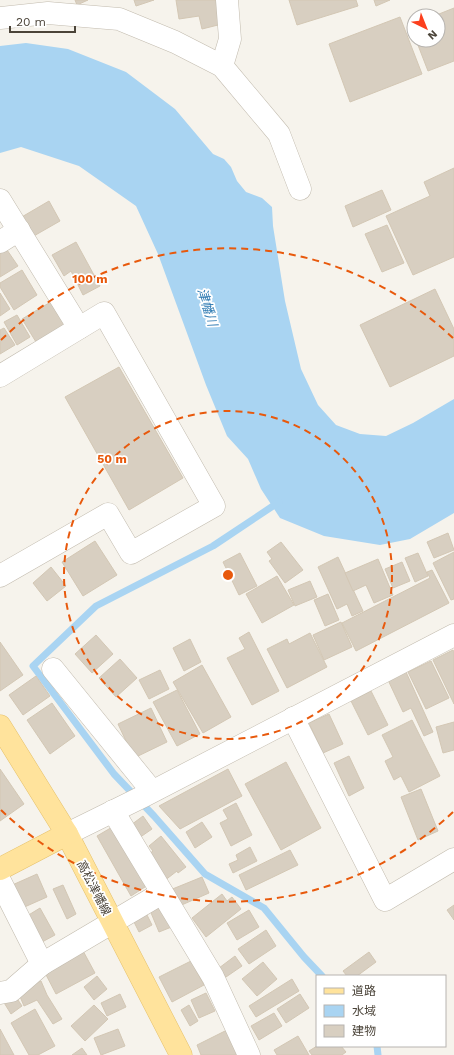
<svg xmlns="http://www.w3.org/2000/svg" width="454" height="1055" font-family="'Work Sans','Noto Sans JP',sans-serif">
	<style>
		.water { fill: #a9d4f2 }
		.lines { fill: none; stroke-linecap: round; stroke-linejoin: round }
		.stream { stroke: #a9d4f2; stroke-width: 7 }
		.building { fill: #d8cfc1; stroke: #d3c7b4 }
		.minor-casing { stroke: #c2bbae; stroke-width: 23 }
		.major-casing { stroke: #e6c16a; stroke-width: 23 }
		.minor { stroke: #fff; stroke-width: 22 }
		.major { stroke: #ffe39c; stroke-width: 22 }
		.ring { fill: none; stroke: #e8590c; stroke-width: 2; stroke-dasharray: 7 5 }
		.labels { text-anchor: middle; stroke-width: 3.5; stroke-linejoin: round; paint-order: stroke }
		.street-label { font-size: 12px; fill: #4b4439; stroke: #fff }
		.water-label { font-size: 13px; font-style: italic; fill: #2e7ab2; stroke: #fff }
		.centre { fill: #e8590c; stroke: #fff; stroke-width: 2 }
		.ring-label { font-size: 12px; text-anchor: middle; font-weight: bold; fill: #e8590c; stroke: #fff; stroke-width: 3.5; stroke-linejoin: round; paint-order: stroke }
	</style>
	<rect width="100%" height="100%" fill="#f6f3ec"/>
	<path class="water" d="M26 43 68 49 126 72 175 109 213 154 224 159 231 167 237 181 246 192 262 198 272 207 273 226 285 301 301 369 318 405 336 425 360 434 386 436 413 423 454 399V513L410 539 380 545 324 536 280 518 261 489 248 459 227 436 206 385 158 254 136 206 79 166 21 147 0 153V46Z"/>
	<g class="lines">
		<g class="stream">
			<path d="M279 502 213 546 96 606 33 666 114 774 154 816 205 874 264 908 304 957 322 976"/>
			<path d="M377 1046 378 1055"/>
		</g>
	</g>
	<g class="building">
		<path d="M75 0H88L77 5Z"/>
		<path d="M134 0H154L136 6Z"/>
		<path d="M176 0H217L222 24 202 29 199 16 179 19Z"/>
		<path d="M289 0H356L358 6 297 25Z"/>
		<path d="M374 0H390L376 6Z"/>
		<path d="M454 8V61L428 71 416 40H438V16H434Z"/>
		<path d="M400 17 422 74 350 102 329 44Z"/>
		<path d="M454 168V257L413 275 386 216 430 196 424 182Z"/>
		<path d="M382 190 391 210 353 227 345 206Z"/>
		<path d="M49 201 60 221 32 237 20 218Z"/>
		<path d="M387 225 404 263 382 272 365 234Z"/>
		<path d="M76 242 100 286 83 295 71 271 64 276 52 255Z"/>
		<path d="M5 247 18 266 0 277V250Z"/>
		<path d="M22 270 37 295 14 310 0 287V283Z"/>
		<path d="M435 289 454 329V356L390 387 360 325Z"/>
		<path d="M0 293 10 309 0 316Z"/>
		<path d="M54 300 68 323 36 342 22 319Z"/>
		<path d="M17 315 30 337 17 345 4 322Z"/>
		<path d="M4 328 15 345 0 354V330Z"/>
		<path d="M119 367 183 478 129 510 65 397Z"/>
		<path d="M448 533 454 550 434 558 427 542Z"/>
		<path d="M95 541 117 575 83 596 62 562Z"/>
		<path d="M281 542 303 570 285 583 269 561 272 559 267 552Z"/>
		<path d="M454 552V599L451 600 433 563Z"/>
		<path d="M240 553 257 586 239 595 223 562Z"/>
		<path d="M418 553 428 576 415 582 405 558Z"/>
		<path d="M338 557 363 611 352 616 347 604 337 609 318 567Z"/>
		<path d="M378 559 393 595 374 603 366 585 353 591 345 573Z"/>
		<path d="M402 562 410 581 393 588 385 569Z"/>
		<path d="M51 567 66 586 47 601 33 583Z"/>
		<path d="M432 570 449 603 356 651 342 623 430 578 427 572Z"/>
		<path d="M277 576 294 605 262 623 246 594Z"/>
		<path d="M310 581 317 597 295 606 288 590Z"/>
		<path d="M328 594 339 620 325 626 314 600Z"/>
		<path d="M341 622 352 647 324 660 313 635Z"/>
		<path d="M249 632 279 691 252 705 227 658 245 649 239 638Z"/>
		<path d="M310 633 327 667 287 688 267 649 287 639 289 644Z"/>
		<path d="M96 635 113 654 92 673 75 654Z"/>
		<path d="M190 639 201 662 184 671 173 648Z"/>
		<path d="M0 642 23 675 0 691Z"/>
		<path d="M453 650 454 652V704L433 660Z"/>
		<path d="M120 659 137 678 116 697 99 678Z"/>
		<path d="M431 661 449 698 426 709 408 672Z"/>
		<path d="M202 665 231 717 203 733 173 682Z"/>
		<path d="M160 670 169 689 149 699 139 680Z"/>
		<path d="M406 672 433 732 424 736 411 708 403 712 388 680Z"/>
		<path d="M36 676 50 696 23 715 9 695Z"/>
		<path d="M177 690 200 734 177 746 153 702Z"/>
		<path d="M371 691 388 725 368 735 351 701Z"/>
		<path d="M52 703 75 736 50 754 27 720Z"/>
		<path d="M151 708 167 742 134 758 118 724Z"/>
		<path d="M329 714 343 744 323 753 309 723Z"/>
		<path d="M412 720 440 776 409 792 401 776 394 780 385 761 393 757 382 735Z"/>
		<path d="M454 722V750L443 753 436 727Z"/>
		<path d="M349 756 364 788 349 796 334 763Z"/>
		<path d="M286 762 321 828 281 850 245 784Z"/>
		<path d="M0 769 24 804 0 821Z"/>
		<path d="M228 769 242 796 180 829 159 806Z"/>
		<path d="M421 789 438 831 418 840 401 797Z"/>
		<path d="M236 803 252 835 231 846 220 823 228 819 223 810Z"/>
		<path d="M143 816 152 829 139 838 131 825Z"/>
		<path d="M202 822 212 837 195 848 186 832Z"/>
		<path d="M114 826 148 885 131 896 97 836Z"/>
		<path d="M161 836 186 867 178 873 177 871 164 881 149 854 153 851 149 846Z"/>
		<path d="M250 847 257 861 233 873 229 864 238 860 236 855Z"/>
		<path d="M290 850 298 865 246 890 239 875Z"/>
		<path d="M37 874 47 897 20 909 10 886Z"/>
		<path d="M202 877 209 893 177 907 170 890Z"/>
		<path d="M63 885 76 914 67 919 53 889Z"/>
		<path d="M222 894 227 901 232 897 241 909 206 937 192 918Z"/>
		<path d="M163 901 174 926 159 932 149 908Z"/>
		<path d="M454 905V920L447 910Z"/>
		<path d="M40 908 55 935 42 942 27 916Z"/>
		<path d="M249 910 259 927 237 940 227 923Z"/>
		<path d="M145 911 152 925 139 932 132 918Z"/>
		<path d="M266 930 276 946 249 964 238 949Z"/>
		<path d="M82 949 95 973 56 994 43 969Z"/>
		<path d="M369 952 376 962 357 976H347L343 971Z"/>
		<path d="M235 956 242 966 226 977 219 968Z"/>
		<path d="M191 961 204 985 172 1002 159 977Z"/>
		<path d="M263 962 277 979 257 996 242 979Z"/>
		<path d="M97 976 107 989 94 1000 84 987Z"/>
		<path d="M292 979 299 991 256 1017 249 1006Z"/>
		<path d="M41 981 47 995 62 1019 53 1024 37 1000 24 1006 18 992Z"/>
		<path d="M206 993 215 1011 199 1018 191 1000Z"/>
		<path d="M14 994 22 1006 11 1014 3 1001Z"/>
		<path d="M120 994 126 1007 107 1016 101 1003Z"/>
		<path d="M300 994 309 1008 286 1023 277 1009Z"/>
		<path d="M94 1005 108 1019 85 1041 71 1026Z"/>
		<path d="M189 1005 198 1021 190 1026 181 1010Z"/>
		<path d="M35 1009 55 1046 38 1055H29L11 1023Z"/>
		<path d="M274 1013 282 1026 259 1040 251 1026Z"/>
		<path d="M0 1029 14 1055H0Z"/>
		<path d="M118 1029 125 1046 101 1055 94 1038Z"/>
		<path d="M227 1030 239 1055H201L197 1045Z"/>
		<path d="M298 1036 309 1055H277L274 1050Z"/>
		<path d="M317 1046H341L346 1052 342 1055H312L309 1051Z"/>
		<path d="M82 1048 87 1055H72Z"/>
	</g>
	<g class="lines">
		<defs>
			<g id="minor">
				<path d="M0 18 48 13 119 19 175 42 222 66 279 134 300 189"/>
				<path d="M222 66 230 39 227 0"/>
				<path d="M0 200 79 328"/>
				<path d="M0 242 19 230"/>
				<path d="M0 376 104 313 214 506 131 553 108 514 0 576"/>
				<path d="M53 669 152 791"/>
				<path d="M293 718 385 900 454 859"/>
				<path d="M113 811 213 977 249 1055"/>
				<path d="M67 834 144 796 454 635"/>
				<path d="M0 881 42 964"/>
				<path d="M0 993 11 991 42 964 162 893"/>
			</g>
			<g id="major">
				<path d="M0 726 67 834 181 1055"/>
				<path d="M0 869 67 834"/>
			</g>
		</defs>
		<use href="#minor" class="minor-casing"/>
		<use href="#major" class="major-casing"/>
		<use href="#minor" class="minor"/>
		<use href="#major" class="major"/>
	</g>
	<g class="ring">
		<circle cx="228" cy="575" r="164"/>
		<path d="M453 812A327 327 0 0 1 1 810M1 340A327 327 0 0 1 453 338"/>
	</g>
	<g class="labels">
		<g class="street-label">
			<text transform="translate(94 888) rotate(63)" y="4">高松津幡線</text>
		</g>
		<g class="water-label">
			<text transform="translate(208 307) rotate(73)" y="5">津幡川</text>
		</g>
	</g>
	<circle cx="228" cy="575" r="6" class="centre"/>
	<g class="ring-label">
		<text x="90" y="283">100 m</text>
		<text x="112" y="463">50 m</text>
	</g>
	<rect x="316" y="975" width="130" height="72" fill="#ffffff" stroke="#b7b4b0"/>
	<rect x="324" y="988" width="20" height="6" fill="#ffe39c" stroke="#b7b4b0"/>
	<text x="352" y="995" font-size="12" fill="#4b4439">道路</text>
	<rect x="324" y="1005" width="20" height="12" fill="#a9d4f2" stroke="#b7b4b0"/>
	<text x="352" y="1015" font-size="12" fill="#4b4439">水域</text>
	<rect x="324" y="1025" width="20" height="12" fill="#d8cfc1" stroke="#b7b4b0"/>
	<text x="352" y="1035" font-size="12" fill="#4b4439">建物</text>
	<g transform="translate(426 28) rotate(137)"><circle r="19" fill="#ffffff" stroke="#b7b4b0"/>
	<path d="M0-3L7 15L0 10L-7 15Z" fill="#fc3f1d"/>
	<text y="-6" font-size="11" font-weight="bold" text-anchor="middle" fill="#4b4439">N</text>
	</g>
	<path d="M10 26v6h65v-6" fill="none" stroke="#4b4439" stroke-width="2"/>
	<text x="16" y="26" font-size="12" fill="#4b4439" stroke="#ffffff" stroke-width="3" paint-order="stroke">20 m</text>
</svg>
